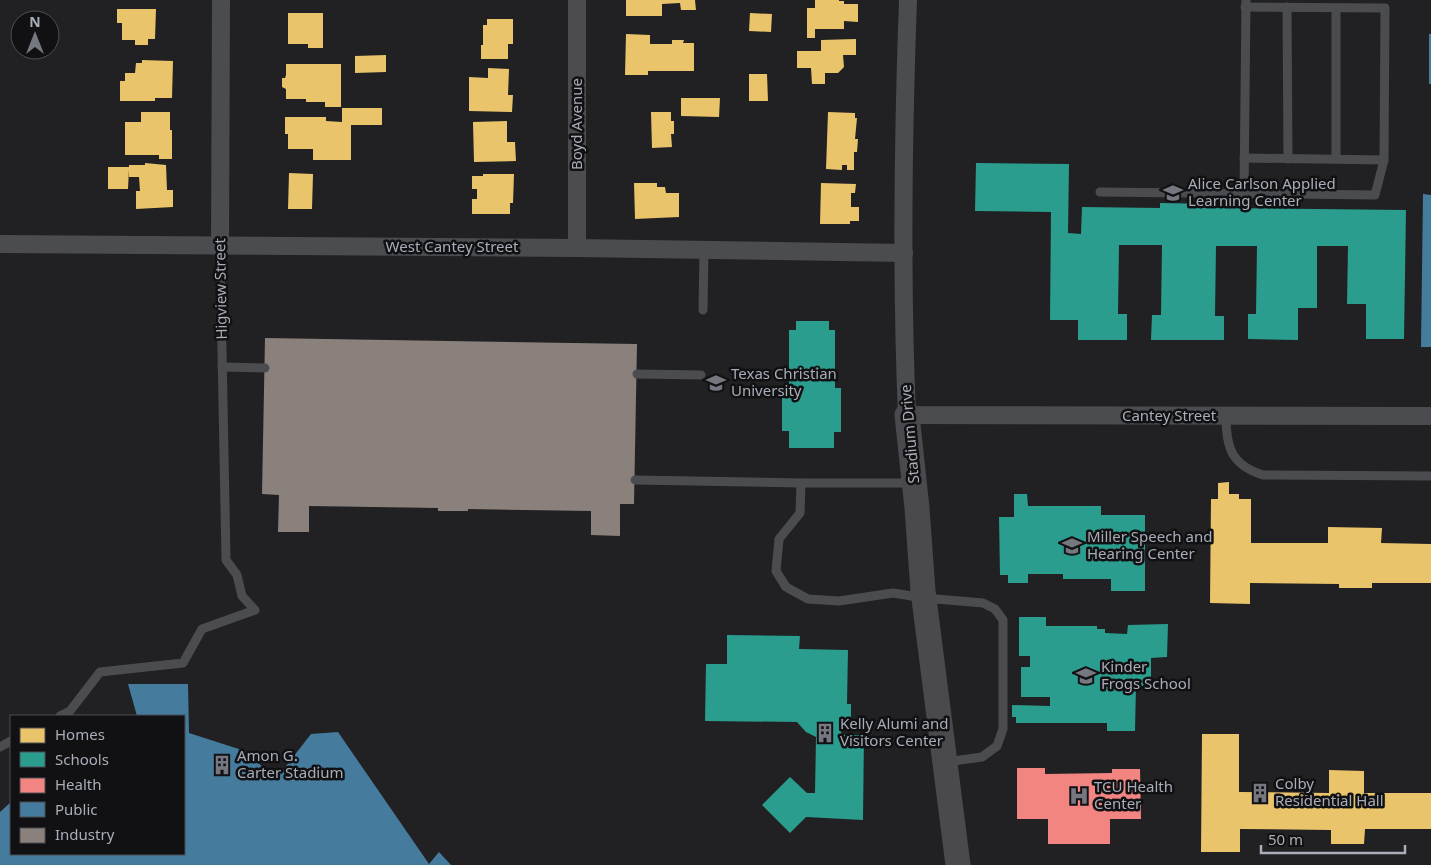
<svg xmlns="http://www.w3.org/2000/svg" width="1431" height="865" font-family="'Noto Sans',sans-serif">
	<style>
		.built { fill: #212123; fill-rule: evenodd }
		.homes { fill: #e9c46a }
		.schools { fill: #2a9d8f }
		.health { fill: #f28482 }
		.public { fill: #457b9d }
		.industry { fill: #8a817c }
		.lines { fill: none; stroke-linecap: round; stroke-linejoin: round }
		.lane { stroke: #4b4c50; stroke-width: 9 }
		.street { stroke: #4b4c50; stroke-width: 18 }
		.secondary { stroke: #4a4a4e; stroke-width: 25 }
		.labels { text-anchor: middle; stroke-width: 5; stroke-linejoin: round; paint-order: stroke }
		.street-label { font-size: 15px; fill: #a8adb8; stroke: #111113 }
		.poi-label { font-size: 15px; fill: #a8adb8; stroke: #111113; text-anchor: start }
	</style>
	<rect width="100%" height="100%" fill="#171717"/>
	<path class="built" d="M0 0H1431V865H0ZM20 20H50V50H20ZM11 716H184V854H11Z"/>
	<g class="homes">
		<path d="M626 0H695L696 10H681L680 3 662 4V16H626Z"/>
		<path d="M815 0H839V1H844V4H858V22L844 21V29H815V38H807V8H815Z"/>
		<path d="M117 9H156L155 39H148V45H135V40H122V23H117Z"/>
		<path d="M288 13H323V48H308V44H288Z"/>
		<path d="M750 13 772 14 771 32 749 31Z"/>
		<path d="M487 19H513V44H508V59H481V45H483V25H487Z"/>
		<path d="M626 34 650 35V44H672V40H684L683 43H694V71H648V75H625Z"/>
		<path d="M856 39V55H843L844 67 838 73H825V84H812L811 68H797V51H821V40Z"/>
		<path d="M386 55V72L355 73V56Z"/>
		<path d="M142 60 173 61 172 98H155V101H120V81H125V73H135L136 63H142Z"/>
		<path d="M286 64H341V107H325V102H306V99H286V89L282 87V78H285L286 75Z"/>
		<path d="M488 68 509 69 508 95H513L512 112 469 111V77L488 78Z"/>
		<path d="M749 74H767L768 101H749Z"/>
		<path d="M681 98H720L719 117 681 116Z"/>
		<path d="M342 108H382V125H351V160H313V149H288V134H285V117H326V121L342 122Z"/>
		<path d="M141 112H170V130H172V159H159V155H125V122H141Z"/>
		<path d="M651 112H671V121H674V134H671L672 147 652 148Z"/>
		<path d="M828 112 855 113V118H857L855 139H858L857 152H854V170H847V165H842V170L826 169Z"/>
		<path d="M507 121V142H515L516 161 474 162 473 122Z"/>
		<path d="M145 163 166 165 167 190H173V207L136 209V191H140L139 177H129V169L128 189H108V167H129V165H145Z"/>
		<path d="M289 173 313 174 312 209H288Z"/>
		<path d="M483 174H514L513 203H510V214H472V199H477V189H472V176H483Z"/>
		<path d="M634 183H657V187H665L666 193H679V217L635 219Z"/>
		<path d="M821 183 856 184 855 193H851V207H859V221H850V224H820Z"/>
		<path d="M1229 482V494H1239V499H1251V543H1328V527L1382 528 1381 543 1431 544V583H1372V588H1339V584L1250 583V604L1210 603 1211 499H1218V483Z"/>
		<path d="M1202 734H1239V792L1329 793V770L1364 771V793H1431V829H1365L1364 844H1331V830L1240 829V852H1201Z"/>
	</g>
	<g class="schools">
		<path d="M976 163 1069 164 1068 233 1081 234 1082 207 1160 208V203L1216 204V208L1406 210 1404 339H1366V304H1347L1348 246H1317V308H1298V340L1248 339V314H1256L1257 246H1216L1215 316H1224V340H1151L1152 315H1161L1162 245H1119L1118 314H1127V340H1078V320H1050L1051 212 975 211Z"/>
		<path d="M796 321H829V330H835V388H841V432H834V448H789V431H782V387H789V330H796Z"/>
		<path d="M1014 494H1027L1028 506H1101V515H1145V591H1111V579H1063V574H1028V583H1008V575H1000L999 517H1014Z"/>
		<path d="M1019 617H1046V626H1097V629H1105V633L1127 634 1128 625 1168 624 1167 657 1151 658V686H1136L1135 731H1107V723H1016V717H1012V705L1050 706V697H1021V667H1030V656H1019Z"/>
		<path d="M727 635 800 636 799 649 848 650 847 704H851V725H842L841 735H864L863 820 806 817 790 833 762 805 790 777 807 793H815L816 737 806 732 797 722 705 721 706 664H727Z"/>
	</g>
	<path class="health" d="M1017 768H1045V774L1112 773V769H1140L1141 819H1110V844H1048V819H1017Z"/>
	<g class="public">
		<rect x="1429" y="34" width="2" height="50"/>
		<path d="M1423 194 1431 195V347H1421Z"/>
		<path d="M128 684H188L189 733 245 751 276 779 311 734 338 732 429 864 439 852 451 865H0V812L11 802V854H184V716H137Z"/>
	</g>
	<path class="industry" d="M265 338 637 344 634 504H620V536L591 535V511L468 509V511H438V508L309 506V532H278L279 495 262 494Z"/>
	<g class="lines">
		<g class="lane">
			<path d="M1287 7 1288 159"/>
			<path d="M1336 8V159"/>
			<path d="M1244 158 1384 160"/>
			<path d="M1100 192 1375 195 1384 160 1385 8 1245 7"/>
			<path d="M1244 194 1246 0"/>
			<path d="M703 310 704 250"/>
			<path d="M222 367 265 368"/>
			<path d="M637 374 701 375"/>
			<path d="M1226 416C1226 447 1231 465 1263 475L1431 476"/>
			<path d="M635 480 801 483H912"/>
			<path d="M801 483 800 513 779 539 776 571 786 587 808 599 839 601 893 593 924 598 983 603 995 609 1003 620V729L997 746 982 757 946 762"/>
			<path d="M60 716 70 711 100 672 183 663 202 629 255 610 242 596 237 575 226 560 220 245"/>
			<path d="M0 747 11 741"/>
		</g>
		<g class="street">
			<path d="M908 0C903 138 901 277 907 415L1431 416"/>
			<path d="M0 244 577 248 904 253"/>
			<path d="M220 245 221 0"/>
			<path d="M577 248V0"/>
		</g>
		<path class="secondary" d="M907 415 917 508 923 591 958 865"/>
	</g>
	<defs>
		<symbol id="school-bare" viewBox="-9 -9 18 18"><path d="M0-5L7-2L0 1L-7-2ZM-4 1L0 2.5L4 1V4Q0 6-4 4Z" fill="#757880" stroke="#111113" stroke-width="2.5" paint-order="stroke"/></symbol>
		<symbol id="university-bare" viewBox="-9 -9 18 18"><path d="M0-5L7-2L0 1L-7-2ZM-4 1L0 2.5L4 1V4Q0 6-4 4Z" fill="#757880" stroke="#111113" stroke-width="2.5" paint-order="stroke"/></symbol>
		<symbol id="building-bare" viewBox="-9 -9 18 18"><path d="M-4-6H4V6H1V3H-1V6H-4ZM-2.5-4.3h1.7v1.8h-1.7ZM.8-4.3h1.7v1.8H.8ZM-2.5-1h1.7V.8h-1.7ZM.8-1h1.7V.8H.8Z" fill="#757880" stroke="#111113" stroke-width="2.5" paint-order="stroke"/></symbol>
		<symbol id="hospital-bare" viewBox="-9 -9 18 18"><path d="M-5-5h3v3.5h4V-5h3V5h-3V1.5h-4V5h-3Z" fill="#757880" stroke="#111113" stroke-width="2.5" paint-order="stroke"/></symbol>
	</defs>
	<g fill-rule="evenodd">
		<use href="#school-bare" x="1159" y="179" width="28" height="28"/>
		<use href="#university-bare" x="702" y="369" width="28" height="28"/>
		<use href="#school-bare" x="1058" y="532" width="28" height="28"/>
		<use href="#school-bare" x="1072" y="662" width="28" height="28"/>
		<use href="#building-bare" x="811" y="719" width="28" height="28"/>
		<use href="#building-bare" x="208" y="751" width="28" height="28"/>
		<use href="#building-bare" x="1246" y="779" width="28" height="28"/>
		<use href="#hospital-bare" x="1065" y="782" width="28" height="28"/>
	</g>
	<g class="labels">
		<g class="street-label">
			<text transform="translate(577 124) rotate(-90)" y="5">Boyd Avenue</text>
			<text x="452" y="252">West Cantey Street</text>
			<text transform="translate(221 289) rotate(-91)" y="5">Higview Street</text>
			<text x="1169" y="421">Cantey Street</text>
			<text transform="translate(910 434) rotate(-95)" y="5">Stadium Drive</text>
		</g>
		<g class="poi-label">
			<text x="1188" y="189">Alice Carlson Applied<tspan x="1188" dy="17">Learning Center</tspan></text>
			<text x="731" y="379">Texas Christian<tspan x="731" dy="17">University</tspan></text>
			<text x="1087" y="542">Miller Speech and<tspan x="1087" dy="17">Hearing Center</tspan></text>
			<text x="1101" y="672">Kinder<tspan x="1101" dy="17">Frogs School</tspan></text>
			<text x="840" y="729">Kelly Alumi and<tspan x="840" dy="17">Visitors Center</tspan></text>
			<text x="237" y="761">Amon G.<tspan x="237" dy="17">Carter Stadium</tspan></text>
			<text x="1275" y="789">Colby<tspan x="1275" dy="17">Residential Hall</tspan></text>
			<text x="1094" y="792">TCU Health<tspan x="1094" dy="17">Center</tspan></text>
		</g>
	</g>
	<rect x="10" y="715" width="175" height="140" fill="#111113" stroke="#4d4f55"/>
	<rect x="20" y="728" width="25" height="15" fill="#e9c46a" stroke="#4d4f55"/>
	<text x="55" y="740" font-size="15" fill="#a8adb8">Homes</text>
	<rect x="20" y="752" width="25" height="15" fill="#2a9d8f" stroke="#4d4f55"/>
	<text x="55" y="765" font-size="15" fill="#a8adb8">Schools</text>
	<rect x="20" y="778" width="25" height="15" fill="#f28482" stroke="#4d4f55"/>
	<text x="55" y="790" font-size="15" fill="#a8adb8">Health</text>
	<rect x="20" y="802" width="25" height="15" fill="#457b9d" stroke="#4d4f55"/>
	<text x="55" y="815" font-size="15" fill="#a8adb8">Public</text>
	<rect x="20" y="828" width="25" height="15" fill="#8a817c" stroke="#4d4f55"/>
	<text x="55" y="840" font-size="15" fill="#a8adb8">Industry</text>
	<g transform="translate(35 35)"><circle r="24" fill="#111113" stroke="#4d4f55"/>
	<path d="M0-4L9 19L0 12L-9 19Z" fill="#757880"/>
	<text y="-8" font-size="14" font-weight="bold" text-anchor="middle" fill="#a8adb8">N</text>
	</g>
	<path d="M1261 845v8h144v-8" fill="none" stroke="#a8adb8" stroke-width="2.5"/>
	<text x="1268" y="845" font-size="15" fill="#a8adb8" stroke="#111113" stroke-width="4" paint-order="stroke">50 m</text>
</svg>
